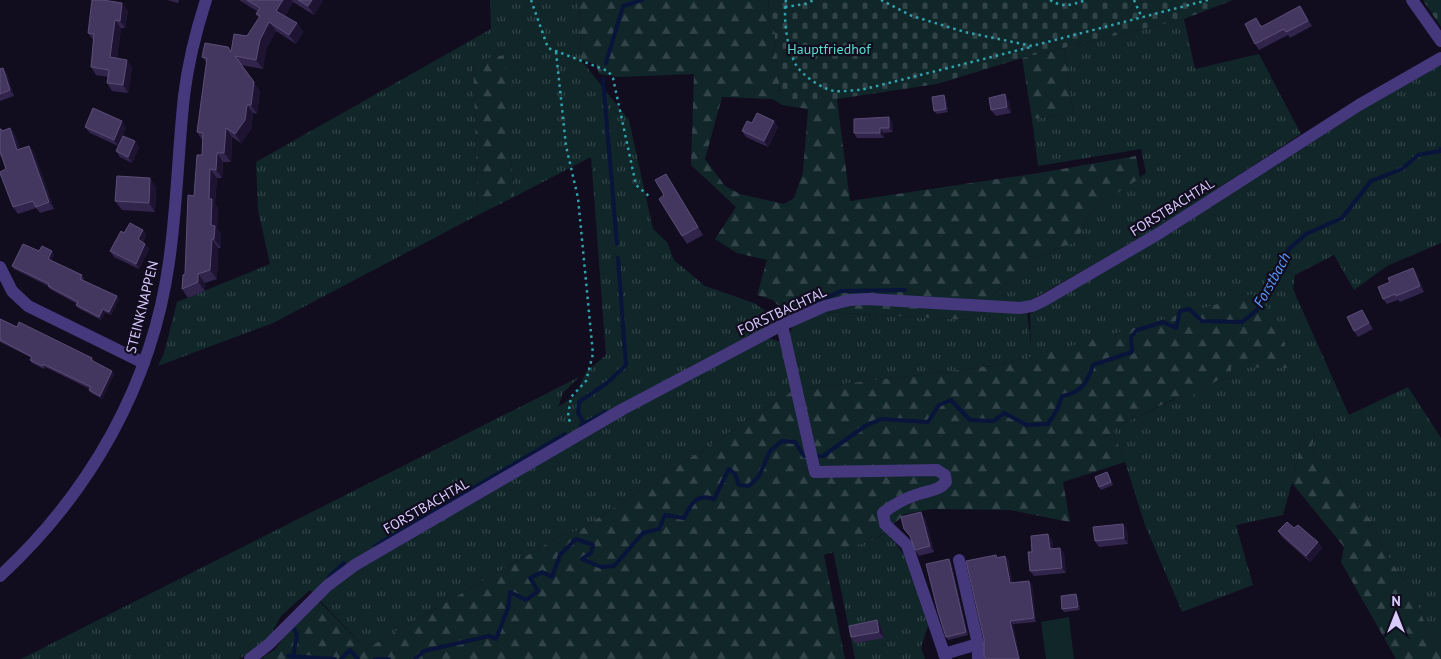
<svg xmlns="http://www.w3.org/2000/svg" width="1441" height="659" font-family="'PT Sans',sans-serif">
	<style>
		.grass { fill: url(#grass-tufts) }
		.forest { fill: url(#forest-firs); fill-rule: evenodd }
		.cemetery { fill: url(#cemetery-stones) }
		.pitch { fill: #102629 }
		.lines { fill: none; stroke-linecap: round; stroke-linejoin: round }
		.stream { stroke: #09143b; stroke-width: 4 }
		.path { stroke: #2fa4af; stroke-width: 2.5; stroke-dasharray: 2.5 4; stroke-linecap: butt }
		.minor { stroke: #45387d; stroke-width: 12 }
		.wall { fill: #32254c }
		.shaded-wall { fill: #1e1432 }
		.building { fill: #44375f; stroke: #5b4e78 }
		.labels { text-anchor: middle; stroke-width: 4.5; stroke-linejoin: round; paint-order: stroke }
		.park-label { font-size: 14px; fill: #58ddcf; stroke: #120c1f }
		.street-label { font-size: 14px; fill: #d8cbfe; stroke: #120c1f }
		.water-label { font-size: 15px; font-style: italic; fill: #5a9afd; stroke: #120c1f }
	</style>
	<defs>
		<pattern id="grass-tufts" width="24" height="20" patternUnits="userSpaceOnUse" patternTransform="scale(1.25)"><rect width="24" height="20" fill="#102629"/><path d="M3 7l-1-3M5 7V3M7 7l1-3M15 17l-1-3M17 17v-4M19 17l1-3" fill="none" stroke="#324449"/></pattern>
		<pattern id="forest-firs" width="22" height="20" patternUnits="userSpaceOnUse" patternTransform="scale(1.25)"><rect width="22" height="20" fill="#102629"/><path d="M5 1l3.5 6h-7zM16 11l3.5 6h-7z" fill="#324449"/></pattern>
		<pattern id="cemetery-stones" width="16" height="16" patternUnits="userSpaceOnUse" patternTransform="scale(1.25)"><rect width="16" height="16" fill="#102629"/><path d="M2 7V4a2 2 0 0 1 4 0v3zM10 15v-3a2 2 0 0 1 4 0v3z" fill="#324449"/></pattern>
	</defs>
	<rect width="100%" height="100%" fill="#120c1f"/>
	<g class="grass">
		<path d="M490 0H579L581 60 629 120 653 229 667 242 674 260 705 286 754 303 766 311 772 322 767 338 786 343 793 325 825 312 969 320 994 294 1036 257 1076 242 1092 210 1146 173 1141 149 1038 166 1032 119 1073 113 1064 48 1184 19 1195 69 1259 54 1301 134 1154 230 1026 303 1031 346 1030 314 1306 146 1367 107 1441 65V243L1387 266 1354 290 1334 255 1295 275 1293 289 1349 415 1408 387 1441 438V643H1439L1429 634 1416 601 1382 546 1371 520 1346 493 1328 465 1316 456 1312 447 1315 433 1302 439 1292 483 1283 515 1236 525 1253 585 1182 612 1145 525 1125 462 1112 429 1177 398 1180 402 1218 380 1232 378 1231 367 1032 357 992 366 794 390 580 530 562 535 366 649 310 590 281 616 266 643 239 659H21L579 377 563 393 558 407 575 396 586 372 606 355 591 157 514 197 503 55 473 62 478 215 273 323 158 366 164 353 177 302 270 264 258 210 256 162 491 29Z"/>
		<path d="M887 531 910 563 928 626 921 647 925 659H855L833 551 876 539Z"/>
	</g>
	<g class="forest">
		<path d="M579 0H768L770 26 774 28 780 93 788 99H837L850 201 1039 173 1136 156 1140 178 1092 210 1076 242 1036 257 994 294 969 320 825 312 814 303 788 316 773 300 757 295 767 260 737 253 715 239 736 207 691 165 694 74 620 77 599 74 596 64 581 60ZM722 97 773 99 782 105 808 109 803 172 794 198 784 204 740 194 725 186 705 159Z"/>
		<path d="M1064 48 1073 113 1032 119 1022 58Z"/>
		<path d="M504 55 514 197 478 215 473 61Z"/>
		<path d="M1256 293 1282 327 1287 368 1231 367 1232 378 1218 380 1180 403 1176 398 1112 429 1125 462 1063 482 1070 522 1010 510 932 509 905 514 876 539 824 555 845 659H261L275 649 296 622 320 602 366 649 562 535 580 530 794 390 992 366 1032 357Z"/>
		<path d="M1315 432 1312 447 1316 456 1328 465 1346 493 1371 520 1382 546 1416 601 1429 634 1439 643H1441V659H1396L1341 562 1344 547 1292 483 1302 439Z"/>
	</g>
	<g class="cemetery">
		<path d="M768 0H1233L1184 19 1022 58 937 84 837 99H788L780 93 774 29 770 26Z"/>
		<path d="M1423 0H1441V27Z"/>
	</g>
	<path class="pitch" d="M1069 617 1074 659H1046L1041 622Z"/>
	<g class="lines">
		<g class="stream">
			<path d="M606 63 623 6 642 0"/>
			<path d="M603 79 617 244"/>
			<path d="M792 314 841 291 905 290"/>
			<path d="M584 424 605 412"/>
			<path d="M581 425 584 424 578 412 579 402 607 383 626 365 618 258"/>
			<path d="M375 546 565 434"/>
			<path d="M329 577 344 563"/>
			<path d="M288 656 335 659"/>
			<path d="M293 657 297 634 294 629"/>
			<path d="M341 659 350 650 358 659"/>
			<path d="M375 659H389"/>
			<path d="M415 659 424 651 489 636 496 639 508 608 510 592 526 600 538 591 530 578 542 572 552 577 560 555 576 539 593 545 591 553 582 559 601 567 614 566 643 533 659 529 665 515 684 518C691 504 696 493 714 499L729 469 735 474 739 485 749 486 759 476 770 451 782 441 795 442 804 456H823L865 426 881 419 928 422 939 405 951 400 970 420 994 421 1004 413 1027 425 1048 424 1057 410 1062 396C1081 393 1087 383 1093 365L1132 352 1131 337 1137 330 1163 322 1176 328 1180 311 1189 309 1202 321 1242 322 1257 310 1289 249 1306 234 1342 218 1371 181 1402 169 1418 155 1440 151 1441 149"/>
		</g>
		<g class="path">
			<path d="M531 0 548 48 608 71 613 78 636 185 650 197"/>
			<path d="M786 0C783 18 787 49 796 65 802 75 822 89 834 91 842 92 853 90 861 90L1031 47"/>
			<path d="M881 0 912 16 965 32 1032 46 1208 0"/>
			<path d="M1050 0C1063 8 1072 5 1086 0"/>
			<path d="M1134 0 1142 18"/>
			<path d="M785 7 805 4 814 0"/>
			<path d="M556 52 566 146 578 198 593 354 586 381 571 397 568 416 571 425"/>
		</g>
		<g class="minor">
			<path d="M1412 0 1441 41"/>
			<path d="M0 267 12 291 28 306 144 363"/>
			<path d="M782 325 815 472 937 470 945 475 946 482C939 490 932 490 922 493 908 497 894 504 883 513L885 524 907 545 946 659"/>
			<path d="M959 560 978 644V659"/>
			<path d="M0 576C90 493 152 384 169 262 177 207 178 151 184 96 188 63 196 31 206 0"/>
			<path d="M944 654 978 644"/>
			<path d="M250 659 269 644 327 586 355 565 623 409 782 325 825 306 850 300 867 299 1020 308 1032 306 1043 301 1158 234 1359 105 1441 58"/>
		</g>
	</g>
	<g class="wall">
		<path d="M167 0H179L178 3Z"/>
		<path d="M239 0H323L314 15 293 2 285 16 297 23 303 32 296 44 276 31 266 49 263 69 241 65 260 91 257 114 253 113 251 129 241 143 232 137 231 162H223L222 178H217L215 204 218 208 217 228 221 234V248H218L217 279 205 283V291L188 298 182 289 185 274 194 196 202 155 203 141 197 132 207 63 202 57 231 52 247 36 259 18 256 14 257 11Z"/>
		<path d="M128 10 125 28H121L117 58 132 67 128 93 112 91 107 83 108 77 96 75 91 67 94 41 88 33Z"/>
		<path d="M1304 12 1312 26 1290 38 1288 35 1259 50 1255 44 1260 24 1262 26Z"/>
		<path d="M3 68 7 74 14 96 0 101V69Z"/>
		<path d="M944 95 946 98 948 112 937 114 934 111Z"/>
		<path d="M1009 100 1011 113 996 116 991 110Z"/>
		<path d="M774 121 778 127 768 147 746 137 742 131 752 123Z"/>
		<path d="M893 122V132L884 133V138H857L854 133Z"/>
		<path d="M85 127H126L118 146 90 133Z"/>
		<path d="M10 128 15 135 20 149 29 146 34 153 54 209 40 213 36 208 18 214 13 207 6 169 2 156H0V129H1L3 131Z"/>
		<path d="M135 141 139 147 132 163 120 157 116 151Z"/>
		<path d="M666 174 703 235 687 244 682 236 664 195Z"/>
		<path d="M156 187 155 212 122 210 115 201Z"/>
		<path d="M143 230 146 235 143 242 145 244 149 249 139 269 114 257 110 251 124 233Z"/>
		<path d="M39 251 54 254 51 260 84 278 83 280 119 299 111 315 105 312 101 320 78 308 76 305 77 304 50 289 48 286 14 269 12 266Z"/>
		<path d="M1413 268 1417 274 1424 292 1400 302 1398 300 1387 304 1383 299 1390 282Z"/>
		<path d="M1366 316 1373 329 1358 337 1354 331Z"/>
		<path d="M0 319 17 327 92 358 94 362 114 374 102 399 91 393 89 390 90 389 45 367 44 369 32 363 30 360 32 358 0 342Z"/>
		<path d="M1107 472 1109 475 1113 485 1101 490 1099 487Z"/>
		<path d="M925 518 934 552 919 556 915 550 911 538 904 529Z"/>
		<path d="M1123 524 1127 530 1128 544 1099 547 1095 541Z"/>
		<path d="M1294 528 1318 542 1322 548 1310 562 1282 537 1278 531Z"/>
		<path d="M1052 539 1053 548 1064 553 1066 573 1034 576 1030 571 1032 552Z"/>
		<path d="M1005 556 1008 559 1012 583 1032 584 1036 622 1013 624 1020 659H985L984 639 998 557Z"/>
		<path d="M951 562 968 635 948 640 946 637Z"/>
		<path d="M1078 597 1080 610 1064 612 1062 609Z"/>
		<path d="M877 620 881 626 884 638 855 643 851 637Z"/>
	</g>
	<g class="shaded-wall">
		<path d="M283 0H292L293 2 283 19 276 11Z"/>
		<path d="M312 0H323L314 15 308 6Z"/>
		<path d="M122 3 128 10 125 28 120 21Z"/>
		<path d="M1300 6 1304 12 1312 26 1308 21Z"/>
		<path d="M115 20 121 28 116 65 110 57Z"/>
		<path d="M269 22 276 31 266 49 263 69 256 60 260 40Z"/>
		<path d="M297 23 303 32 296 44 289 35Z"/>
		<path d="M127 60 132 67 128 93 123 85Z"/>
		<path d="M3 68 7 74 14 96 10 90Z"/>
		<path d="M254 82 260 91 257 114 251 105Z"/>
		<path d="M1005 94 1009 100 1011 113 1007 107Z"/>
		<path d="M944 95 946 98 948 112 946 109Z"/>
		<path d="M247 105 253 113 251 129 241 143 235 134Z"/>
		<path d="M889 117 893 122V132L889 128Z"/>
		<path d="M122 121 126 127 118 146 114 140Z"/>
		<path d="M774 121 778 127 768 147 764 141Z"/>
		<path d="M10 128 15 135 22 156 17 150Z"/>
		<path d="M226 128 232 137 231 162 224 153Z"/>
		<path d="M880 128 884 133V138L880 133Z"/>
		<path d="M135 141 139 147 132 163 128 157Z"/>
		<path d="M29 146 34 153 54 209 49 202Z"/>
		<path d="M217 153 223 162 222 178 216 170Z"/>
		<path d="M210 169 217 178 215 204 218 208 217 228 221 234V248L214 239 211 225 209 199Z"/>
		<path d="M150 178 156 187 155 212 149 203Z"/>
		<path d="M143 230 146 235 141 245 138 239Z"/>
		<path d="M212 239 218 248 217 279 210 270Z"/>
		<path d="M145 244 149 249 139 269 136 264Z"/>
		<path d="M52 251 54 254 50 262 48 259Z"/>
		<path d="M1413 268 1417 274 1424 292 1420 286Z"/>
		<path d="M198 274 205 283V291L198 282Z"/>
		<path d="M117 296 119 299 111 315 109 312Z"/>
		<path d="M103 309 105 312 101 320 99 317Z"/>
		<path d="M1362 310 1366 316 1373 329 1369 323Z"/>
		<path d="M112 371 114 374 102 399 100 396Z"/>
		<path d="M921 512 925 518 934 552 930 546Z"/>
		<path d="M1123 524 1127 530 1128 544 1124 538Z"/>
		<path d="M1048 534 1052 539 1054 554 1050 549Z"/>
		<path d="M1318 542 1322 548 1310 562 1306 556Z"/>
		<path d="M1060 548 1064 553 1066 573 1062 568Z"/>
		<path d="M1005 556 1008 559 1012 587 1010 583Z"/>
		<path d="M949 559 951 562 968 635 966 632Z"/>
		<path d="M1029 581 1032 584 1036 622 1034 618Z"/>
		<path d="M1076 594 1078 597 1080 610 1078 607Z"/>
		<path d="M877 620 881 626 884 638 879 632Z"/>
		<path d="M1010 621 1013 624 1020 659H1019Z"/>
	</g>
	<g class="building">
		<path d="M92 0H103L122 3 120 21 115 20 110 57 127 60 123 85 107 83 109 70 91 67 94 34 88 33Z"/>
		<path d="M247 0H283L276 11 297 23 289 35 269 22 260 40 256 60 235 56 254 82 251 105H247L245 120 235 134 226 128 224 153H217L216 170 210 169 209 199H212L211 225 215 226 214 239H212L210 270 198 274V282L182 289 183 275 185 274 188 195 194 196 197 155H202L203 133 197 132 207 58 202 57 205 43 228 47 231 52 234 34 247 36 260 16 256 14 260 8Z"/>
		<path d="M298 0H312L308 6Z"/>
		<path d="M1300 6 1308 21 1286 32 1284 29 1255 44 1245 24 1256 18 1261 27Z"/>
		<path d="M3 68 10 90 0 94V69Z"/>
		<path d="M1005 94 1007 107 991 110 989 98Z"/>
		<path d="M944 95 946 109 934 111 932 97Z"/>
		<path d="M93 108 122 121 114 140 85 127Z"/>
		<path d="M757 113 774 121 764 141 742 131 747 121 752 123Z"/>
		<path d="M889 117V128H880V133H854V119Z"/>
		<path d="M10 128 17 150 29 146 49 202 36 207 33 201 13 207 0 173V172L6 169 0 151V129H1L2 131Z"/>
		<path d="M123 136 135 141 128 157 116 151Z"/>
		<path d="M666 174 698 227 682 236 659 199 664 195 655 180Z"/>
		<path d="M117 176 150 178 149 203 115 201Z"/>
		<path d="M130 223 143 230 138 239 145 244 136 264 110 251 121 231 124 233Z"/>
		<path d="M23 244 39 251 42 246 52 251 48 259 82 275 80 279 117 296 109 312 103 309 99 317 76 305 78 302 48 286 49 284 12 266Z"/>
		<path d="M1413 268 1420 286 1396 296 1395 294 1383 299 1378 287 1390 282 1388 278Z"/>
		<path d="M1362 310 1369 323 1354 331 1347 317Z"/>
		<path d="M0 319 17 327 19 322 92 358 91 360 112 371 100 396 89 390 91 387 43 364 42 366 30 360 32 357 0 340Z"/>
		<path d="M1107 472 1111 482 1099 487 1095 477Z"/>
		<path d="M921 512 930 546 915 550 910 536 904 529 901 517Z"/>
		<path d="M1287 522 1294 528 1298 525 1318 542 1306 556 1278 531Z"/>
		<path d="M1123 524 1124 538 1095 541 1093 527Z"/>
		<path d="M1048 534 1050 549 1060 548 1062 568 1030 571 1028 552H1032L1031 536Z"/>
		<path d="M996 555 997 558 1005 556 1010 583 1029 581 1034 618 1010 621 1019 659H985L984 655V639L966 561Z"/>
		<path d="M949 559 966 632 946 637 938 612 926 564Z"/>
		<path d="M1076 594 1078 607 1062 609 1061 596Z"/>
		<path d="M877 620 879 632 851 637 849 626Z"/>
	</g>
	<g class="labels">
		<g class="park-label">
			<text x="829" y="54">Hauptfriedhof</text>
		</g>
		<g class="street-label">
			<text transform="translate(1172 207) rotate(-32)" y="5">FORSTBACHTAL</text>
			<text transform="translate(142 307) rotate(-76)" y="5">STEINKNAPPEN</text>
			<text transform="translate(782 311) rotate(-25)" y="5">FORSTBACHTAL</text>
			<text transform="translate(426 506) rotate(-30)" y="5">FORSTBACHTAL</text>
		</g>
		<g class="water-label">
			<text transform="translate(1272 280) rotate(-61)" y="5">Forstbach</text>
		</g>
	</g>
	<g transform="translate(1396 614)" stroke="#120c1f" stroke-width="4" paint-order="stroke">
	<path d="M0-4L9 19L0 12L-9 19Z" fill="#d8cbfe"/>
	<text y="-8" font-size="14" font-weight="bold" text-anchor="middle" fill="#d8cbfe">N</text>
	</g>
</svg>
